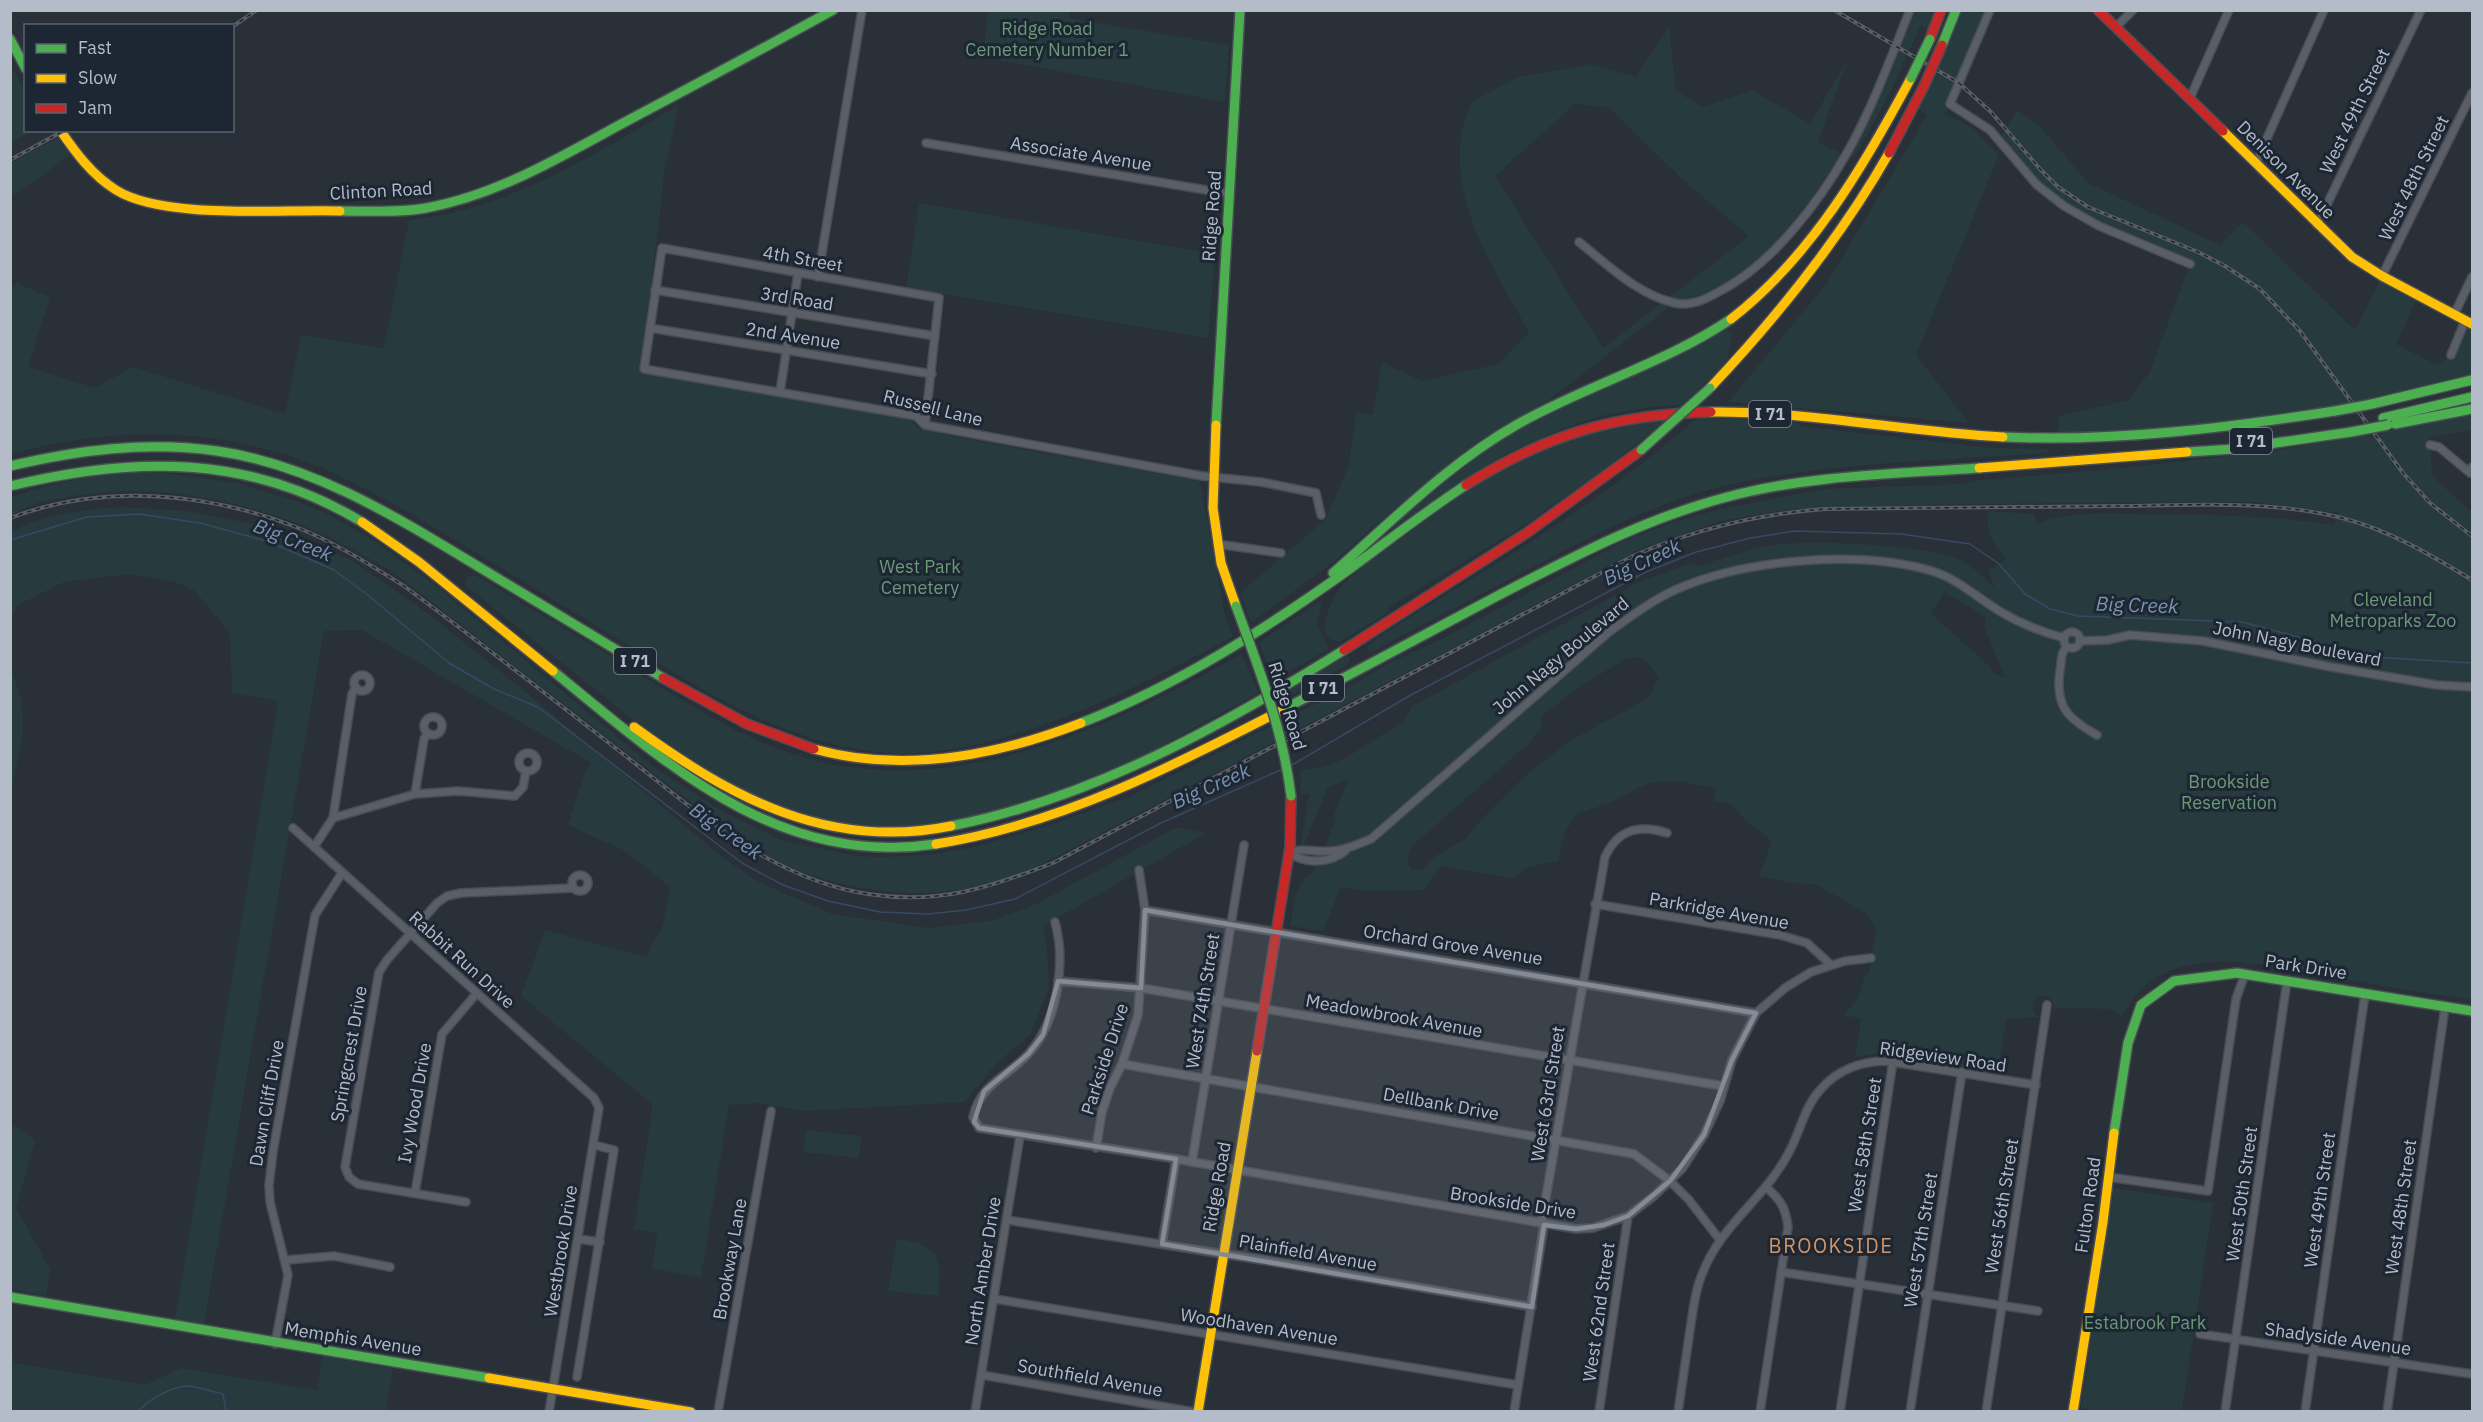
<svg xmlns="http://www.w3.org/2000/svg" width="2483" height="1422" font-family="'IBM Plex Sans',sans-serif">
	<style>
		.green { fill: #273a3e; fill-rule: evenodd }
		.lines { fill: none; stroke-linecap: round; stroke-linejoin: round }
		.stream { stroke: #384963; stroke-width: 1.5 }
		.street-casing { stroke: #484c53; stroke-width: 10 }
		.fast-casing { stroke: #484c53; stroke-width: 12 }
		.slow-casing { stroke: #484c53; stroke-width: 12 }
		.jam-casing { stroke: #484c53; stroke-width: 12 }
		.street { stroke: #5a5e66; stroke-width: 7 }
		.fast { stroke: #4caf50; stroke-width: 9 }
		.slow { stroke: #ffc107; stroke-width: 9 }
		.jam { stroke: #c62828; stroke-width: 9 }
		.rail-casing { stroke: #595d64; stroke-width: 4 }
		.rail { stroke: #1d2633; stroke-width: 1.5; stroke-dasharray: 4.5; stroke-linecap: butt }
		.fast-bridge-casing { stroke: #484c53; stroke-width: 12; stroke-linecap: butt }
		.jam-bridge-casing { stroke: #484c53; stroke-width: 12; stroke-linecap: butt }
		.fast-bridge { stroke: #4caf50; stroke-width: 9 }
		.jam-bridge { stroke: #c62828; stroke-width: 9 }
		.marked { fill: #848b96; fill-opacity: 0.2; stroke: #848b96; stroke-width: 4.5; stroke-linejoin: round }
		.labels { text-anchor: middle; stroke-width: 6; stroke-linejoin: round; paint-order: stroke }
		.shield { fill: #1d2633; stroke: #878f9c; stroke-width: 1.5 }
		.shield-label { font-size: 16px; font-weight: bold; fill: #b4bcc9 }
		.park-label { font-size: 18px; fill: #6b9a76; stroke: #1d2633 }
		.street-label { font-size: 18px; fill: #b4bcc9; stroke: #1d2633 }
		.water-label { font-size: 20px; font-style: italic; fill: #7c92b1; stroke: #1d2633 }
		.neighbourhood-label { font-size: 20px; letter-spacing: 1.5px; fill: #d59563; stroke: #1d2633 }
	</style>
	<rect width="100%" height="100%" fill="#2a3038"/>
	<g class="green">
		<path d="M988 11H1070L1069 18 1229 45 1225 102 983 57Z"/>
		<path d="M1912 11H1936L1929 30 1921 25 1892 88 1854 158 1849 155Z"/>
		<path d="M1956 11H1990L1945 114 1971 127 1999 155 1916 355 1969 423 1728 402 1827 283 1927 115 1914 107Z"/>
		<path d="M1669 27 1676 91 1703 107 1752 90 1810 124 1847 60 1818 143 1842 153 1813 196 1776 243 1750 267 1725 286 1710 293 1678 300 1549 400 1478 441 1408 497 1332 563 1251 623 1240 593 1326 519 1348 467 1356 413 1373 415 1382 362 1421 381 1499 364 1529 332C1495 271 1452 209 1461 136 1462 125 1468 112 1472 101L1519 77 1591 64 1636 77ZM1575 104 1610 108 1684 181 1749 236 1603 348 1495 176Z"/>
		<path d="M10 64 25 91 26 130 32 131 11 143Z"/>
		<path d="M679 105 665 168 641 371 910 420 920 429 976 441 1200 481 1225 615 1233 637C1140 685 1036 741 931 752 812 764 706 692 610 634 542 593 474 551 406 511 369 491 330 469 290 456 195 426 106 429 11 454L10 289 17 283 50 297 28 367 95 388 133 367 285 414 301 335 384 348 409 220C509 210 594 154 679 105Z"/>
		<path d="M2017 110 2039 125 2088 183 2220 245 2243 222 2355 330 2382 276 2418 296 2396 344 2437 365 2451 355 2465 321 2472 324V377L2266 422 2057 439 2059 416 2129 400 2150 371 2190 264 2099 226 2037 185 1999 139Z"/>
		<path d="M57 138 70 155 18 193 11 194V163Z"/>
		<path d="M919 203 1215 254 1208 338 906 288Z"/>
		<path d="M1727 330 1733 334 1726 364 1681 405 1650 407 1602 416 1564 428 1506 454 1455 485 1393 528 1391 527 1483 452 1530 422Z"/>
		<path d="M2472 409V430L2430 438 2432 476 2472 512V1000C2426 993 2380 985 2333 977 2262 965 2160 935 2121 1019L2119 1013 2113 1009 2057 1008 2054 1011C2055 982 2017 1001 2040 1017L2006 1019 1998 1074 1876 1054 1855 1057 1861 1019 1844 1015 1858 998 1864 978 1869 973 1876 928 1866 913 1815 884 1792 883 1759 876 1772 841 1751 825 1731 804 1714 801 1716 788 1677 781 1648 783 1609 803 1577 814 1564 834 1558 861 1528 867 1512 878 1442 866 1423 890 1370 891 1341 887 1323 931 1290 926C1294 907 1294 881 1314 872L1336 819 1333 818 1348 780 1328 787 1299 857 1309 793 1301 795 1300 770 1324 767 1346 758 1405 720 1411 707 1637 583 1694 562 1699 566C1724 558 1749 549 1774 545 1807 539 1933 545 1960 560 1974 567 1984 578 1995 589L1988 571 2003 562 2005 558C1994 545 1982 528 1990 511L2034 514 2037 525C2060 510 2117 514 2145 514 2208 515 2271 515 2334 525L2339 513 2255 502 1955 504 1785 510 1721 521 1639 550 1037 867C1023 872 1009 879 994 883 926 903 837 892 774 859 758 851 743 840 727 830L393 572C363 555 332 537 299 524 225 496 140 482 62 498 53 500 43 501 35 504 26 507 18 512 11 516V497L58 483 92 477 131 473H163L237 483 299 502 330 515 373 540 435 585 651 765 722 811 781 840 857 856 884 857 935 854 978 846 1047 826 1129 797 1342 691 1389 663 1444 638 1624 541 1674 522 1716 510 1824 489 1960 484 1980 480 2112 469 2273 451 2368 435 2377 440 2388 425ZM1944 592 1986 617 1984 626 2005 678 1993 673 1990 667 1931 613ZM1642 657 1659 677 1648 698 1570 741 1525 776 1480 821 1467 838 1434 857 1422 870 1411 869 1407 861 1411 847 1527 745 1541 729 1542 720 1540 717 1581 686 1627 658Z"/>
		<path d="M1698 417 1794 423 1809 427 1990 448 2049 449V453C1941 461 1821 462 1715 488 1655 504 1600 532 1545 561 1487 591 1429 621 1372 652L1366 649 1377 638C1432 602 1489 570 1544 533 1598 498 1649 460 1698 417Z"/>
		<path d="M1667 419 1597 476 1542 512 1543 514 1387 608 1389 612 1339 642C1310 637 1332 600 1343 584 1363 565 1387 550 1408 534 1463 493 1519 452 1586 434 1613 427 1639 423 1667 419Z"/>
		<path d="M125 507 187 511 264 526 349 559 426 612 516 684 722 857 757 881 832 914 929 928 995 920 1036 904 1177 827 1206 833 1043 926 1047 947 1049 987 1031 1034 995 1065 965 1102 805 1111 757 1103 729 1105 701 1277 652 1269 657 1233 634 1229 652 1111 651 1103 521 996 545 930 646 957 663 925 670 887 625 851 568 825 586 770 591 763 362 630 324 631 204 1324 175 1319 278 701 232 693 230 633 195 591 173 581 129 574 64 582 18 605 11 621V531C48 514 84 508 125 507Z"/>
		<path d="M475 575C528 607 582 639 635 671 684 701 732 733 787 752 944 806 1106 730 1242 654L1258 693 1139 758 1073 786 1020 804 933 826 865 828 808 817 751 797 693 763 627 715 466 586 465 581 469 577Z"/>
		<path d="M1322 600 1317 625 1329 649 1273 680 1259 642Z"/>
		<path d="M1351 657 1348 665 1280 701 1278 695 1343 658Z"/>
		<path d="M11 667 22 702 23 733 11 793Z"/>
		<path d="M11 1124 35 1140 16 1208 50 1269 46 1296 11 1289Z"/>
		<path d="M806 1130 861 1136 859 1158 803 1152Z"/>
		<path d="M2114 1188 2213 1203 2182 1411 2104 1412 2081 1408Z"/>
		<path d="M902 1239 920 1244 934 1252 940 1269 938 1296 888 1291 896 1241Z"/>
		<path d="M11 1351 15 1363 145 1385 181 1368 317 1390 323 1356 393 1369 386 1411 11 1412Z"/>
	</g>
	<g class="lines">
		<g class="stream">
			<path d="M10 540 87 517 139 514 200 523 270 542 334 570 368 595 449 663 494 689 538 707 742 863 783 885 828 901 880 912 928 914 966 910 1015 899 1161 823 1285 768"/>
			<path d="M1292 765 1409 696 1646 572 1696 552 1751 538 1794 531 1901 534 1970 544 1999 564 2025 594 2050 609 2078 616 2242 622 2373 657 2472 663"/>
			<path d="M138 1412C148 1399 173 1386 189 1386 200 1387 212 1392 223 1394L226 1412"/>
		</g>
		<defs>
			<g id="street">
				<path d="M1990 10 1950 104 1990 130 2037 185 2064 206 2099 226 2190 264"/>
				<path d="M2116 27 2133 10"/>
				<path d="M2190 98 2229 10"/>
				<path d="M926 143 1230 194"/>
				<path d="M2256 163 2324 10"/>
				<path d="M2317 225 2421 10"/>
				<path d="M1579 242C1608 265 1638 295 1675 303 1692 307 1708 298 1722 290 1773 263 1819 202 1847 153 1872 109 1891 57 1910 10"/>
				<path d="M2382 276 2472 93"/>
				<path d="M818 277 862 10"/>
				<path d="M655 290 935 336"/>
				<path d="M2454 315 2472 277"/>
				<path d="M650 328 932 374"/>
				<path d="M2451 355 2465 321"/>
				<path d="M780 392 798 273"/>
				<path d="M925 425 939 298 662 248 644 369 916 416 925 425 1202 476 1261 482 1316 493 1321 515"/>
				<path d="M2430 445 2439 447 2470 473 2472 467"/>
				<path d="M1217 544 1281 553"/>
				<circle cx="2072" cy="640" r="8"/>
				<path d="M2080 641 2108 640 2130 635 2203 641 2331 667 2437 685 2472 687"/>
				<path d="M2067 647C2060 653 2062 661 2060 670 2055 705 2066 718 2097 735"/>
				<circle cx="362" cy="683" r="8"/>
				<circle cx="433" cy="726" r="9"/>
				<circle cx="528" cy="762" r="9"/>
				<path d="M415 794 424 739 428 733"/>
				<path d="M333 818 352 694 356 687"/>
				<path d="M293 828 594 1098 599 1108 549 1412"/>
				<path d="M314 847 333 818 415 794 458 791 515 796 523 787 526 771"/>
				<path d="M1289 852C1303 847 1318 853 1333 851 1347 850 1358 844 1371 839L1609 632C1630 617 1651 601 1675 590 1744 559 1861 549 1935 572 1959 580 1979 599 2001 612 2021 624 2042 632 2064 638"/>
				<path d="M1289 852C1304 865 1331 863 1345 851"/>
				<circle cx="580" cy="883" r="8"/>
				<path d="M1595 904 1780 935 1807 943 1830 964"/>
				<path d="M1145 910 1756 1013"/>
				<path d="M1055 922C1066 962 1058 1021 1029 1053 1008 1077 981 1082 973 1117L979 1128 1176 1159 1576 1229 1593 1228 1628 1216 1654 1196 1682 1169 1704 1135 1720 1101 1732 1060 1756 1013 1785 988 1811 972 1845 961 1871 958"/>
				<path d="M1058 981 1141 988 1723 1086"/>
				<path d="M1122 1064 1634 1154 1670 1181 1689 1200 1720 1240"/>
				<path d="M1096 1148 1102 1112 1110 1088 1122 1064 1138 1015 1145 910 1139 870"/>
				<path d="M1192 1162 1244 845"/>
				<path d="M2108 1177 2208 1191 2236 999 2245 974"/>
				<path d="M415 1193 442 1034 477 993"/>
				<path d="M466 1202 358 1184 349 1177 345 1167 379 972 387 960 437 903 447 896 461 893 573 888"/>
				<path d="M1007 1220 1268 1261 1532 1307"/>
				<path d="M578 1239 600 1242"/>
				<path d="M1162 1244 1176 1159"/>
				<path d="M286 1260 334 1256 390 1267"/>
				<path d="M1781 1272 2038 1311"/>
				<path d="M995 1299 1518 1385"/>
				<path d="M2200 1334 2472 1374"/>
				<path d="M275 1344 288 1275 270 1202 269 1185 273 1152 315 915 342 873"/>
				<path d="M982 1375 1194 1412"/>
				<path d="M577 1377 614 1150 594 1145"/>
				<path d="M718 1412 771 1111"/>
				<path d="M975 1412 1020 1136"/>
				<path d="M1514 1412 1544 1225 1542 1220 1605 857C1618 829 1639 824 1667 833"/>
				<path d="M1599 1412 1628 1216"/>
				<path d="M1678 1412C1682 1384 1686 1357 1690 1330 1693 1311 1695 1290 1703 1272 1721 1225 1765 1198 1788 1154 1800 1133 1804 1107 1821 1089 1837 1070 1862 1061 1886 1061L2036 1085"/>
				<path d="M1760 1412 1788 1227C1786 1209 1781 1200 1767 1188"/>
				<path d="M1840 1412 1893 1061"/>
				<path d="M1910 1412 1962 1072"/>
				<path d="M1986 1412 2047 1005"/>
				<path d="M2225 1412 2287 981"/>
				<path d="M2305 1412 2365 994"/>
				<path d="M2387 1412 2445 1007"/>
			</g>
			<g id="fast">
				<path d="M10 39 26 69"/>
				<path d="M1942 45 1956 10"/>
				<path d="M340 211C368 211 398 213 426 208 498 195 562 156 625 122 695 85 764 48 833 10"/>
				<path d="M2372 404 2472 380"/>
				<path d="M2383 418 2472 397"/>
				<path d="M2395 424 2472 409"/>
				<path d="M1216 425 1240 10"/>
				<path d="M2003 437C2115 442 2225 428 2335 411"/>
				<path d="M2187 452 2234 449 2351 432"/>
				<path d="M10 466C79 450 146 441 217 451 315 465 401 520 484 570 543 606 603 642 663 678"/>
				<path d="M10 486C134 456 249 454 362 522"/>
				<path d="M1333 573C1392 521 1449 463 1518 424 1587 385 1666 363 1731 319"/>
				<path d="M553 671C666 763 778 868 936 844"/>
				<path d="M1282 710C1356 672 1429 632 1503 593 1576 555 1647 518 1727 497 1809 475 1895 474 1979 468"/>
				<path d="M1081 723C1178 685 1266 629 1351 568 1389 540 1426 511 1466 485"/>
				<path d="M951 826C1093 798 1222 726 1344 650"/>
				<path d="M2114 1133 2128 1043 2141 1005 2174 981 2237 973 2472 1011"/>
				<path d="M10 1297 489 1378"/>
			</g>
			<g id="slow">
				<path d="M60 130C76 153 92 175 116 190 164 220 282 209 340 211"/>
				<path d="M2223 131 2352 257 2382 276 2472 324"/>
				<path d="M1731 319C1811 257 1864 166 1911 78"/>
				<path d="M1710 388C1778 316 1840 239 1889 153"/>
				<path d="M1711 412C1809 411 1906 432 2003 437"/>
				<path d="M1216 425 1213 508 1221 563 1236 606"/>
				<path d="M1979 468 2187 452"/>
				<path d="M362 522 419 562 553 671"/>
				<path d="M634 727C730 797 828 851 951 826"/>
				<path d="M814 749C904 774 996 756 1081 723"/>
				<path d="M936 844C1058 825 1174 766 1282 710"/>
				<path d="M489 1378 691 1412"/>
				<path d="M1198 1412 1257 1051"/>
				<path d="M2073 1412 2103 1222 2114 1133"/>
			</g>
			<g id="jam">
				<path d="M2098 10 2223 131"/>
				<path d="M1930 39 1941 10"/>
				<path d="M1889 153 1924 86"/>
				<path d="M1466 485C1547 434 1616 414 1711 412"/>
				<path d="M1344 650 1528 532 1641 450"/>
				<path d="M663 678 747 724 814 749"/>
				<path d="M1257 1051 1290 847 1291 796"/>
			</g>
		</defs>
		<use href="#street" class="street-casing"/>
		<use href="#fast" class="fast-casing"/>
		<use href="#slow" class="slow-casing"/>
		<use href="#jam" class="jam-casing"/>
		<use href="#street" class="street"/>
		<use href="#fast" class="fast"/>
		<use href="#slow" class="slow"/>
		<use href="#jam" class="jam"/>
		<defs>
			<g id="rail">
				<path d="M1834 10 1959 83 1991 112 2040 169 2058 187 2088 207 2198 252 2225 266 2260 289 2300 331 2403 473 2430 503 2472 536"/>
				<path d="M232 27 257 10"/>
				<path d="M10 160 65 130"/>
				<path d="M10 518C103 483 205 492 296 527 334 542 369 564 404 586 473 637 541 690 609 743 687 803 767 879 868 894 938 905 989 888 1053 863L1633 556C1695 529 1757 514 1825 509 1923 508 2021 507 2120 506 2193 505 2270 500 2342 518 2389 530 2431 555 2472 580"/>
			</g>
		</defs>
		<use href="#rail" class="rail-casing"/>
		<use href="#rail" class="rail"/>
		<defs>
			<g id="fast-bridge">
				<path d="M1911 78 1930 39"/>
				<path d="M2335 411 2372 404"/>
				<path d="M2351 432 2388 425"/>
				<path d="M1641 450 1710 388"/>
				<path d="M1236 606C1259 669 1283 729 1291 796"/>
			</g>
			<path id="jam-bridge" d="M1924 86 1942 45"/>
		</defs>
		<use href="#fast-bridge" class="fast-bridge-casing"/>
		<use href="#jam-bridge" class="jam-bridge-casing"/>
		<use href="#fast-bridge" class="fast-bridge"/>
		<use href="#jam-bridge" class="jam-bridge"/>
	</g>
	<path class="marked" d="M1145 910 1756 1013 1732 1060 1704 1135 1670 1181 1628 1216 1604 1225 1576 1229 1544 1225 1532 1307 1162 1244 1176 1159 979 1128 974 1122 984 1091 1028 1054 1043 1035 1058 981 1141 988Z"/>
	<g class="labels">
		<g class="shield">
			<rect x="1749" y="401" width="42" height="26" rx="4.5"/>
			<rect x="2230" y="428" width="42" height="26" rx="4.5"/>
			<rect x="614" y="648" width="42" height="26" rx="4.5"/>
			<rect x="1302" y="675" width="42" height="26" rx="4.5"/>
		</g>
		<g class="shield-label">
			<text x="1770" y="420">I 71</text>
			<text x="2251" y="447">I 71</text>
			<text x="635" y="667">I 71</text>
			<text x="1323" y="694">I 71</text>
		</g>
		<g class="park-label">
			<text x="1047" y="35">Ridge Road<tspan x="1047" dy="21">Cemetery Number 1</tspan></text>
			<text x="920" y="573">West Park<tspan x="920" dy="21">Cemetery</tspan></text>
			<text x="2393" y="606">Cleveland<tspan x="2393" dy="21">Metroparks Zoo</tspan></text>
			<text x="2229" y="788">Brookside<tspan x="2229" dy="21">Reservation</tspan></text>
			<text x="2145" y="1329">Estabrook Park</text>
		</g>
		<g class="street-label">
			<text transform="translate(2355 111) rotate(-64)" y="6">West 49th Street</text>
			<text transform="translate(1081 154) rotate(9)" y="6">Associate Avenue</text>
			<text transform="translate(2286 170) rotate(45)" y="6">Denison Avenue</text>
			<text transform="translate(2414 178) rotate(-64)" y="6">West 48th Street</text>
			<text transform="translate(381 191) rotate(-3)" y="6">Clinton Road</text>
			<text transform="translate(1212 216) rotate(-86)" y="6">Ridge Road</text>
			<text transform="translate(803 259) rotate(10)" y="6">4th Street</text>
			<text transform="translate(797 299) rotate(9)" y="6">3rd Road</text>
			<text transform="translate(793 336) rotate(9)" y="6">2nd Avenue</text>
			<text transform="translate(933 408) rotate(14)" y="6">Russell Lane</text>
			<text transform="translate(2297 644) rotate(11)" y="6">John Nagy Boulevard</text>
			<text transform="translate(1561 656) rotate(-40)" y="6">John Nagy Boulevard</text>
			<text transform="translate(1287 706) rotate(73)" y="6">Ridge Road</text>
			<text transform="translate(1719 911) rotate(10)" y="6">Parkridge Avenue</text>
			<text transform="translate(1453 945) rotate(9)" y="6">Orchard Grove Avenue</text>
			<text transform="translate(462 960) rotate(42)" y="6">Rabbit Run Drive</text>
			<text transform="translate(2306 967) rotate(9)" y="6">Park Drive</text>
			<text transform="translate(1203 1001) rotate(-81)" y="6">West 74th Street</text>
			<text transform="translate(1394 1016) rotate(10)" y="6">Meadowbrook Avenue</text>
			<text transform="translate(349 1054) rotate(-80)" y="6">Springcrest Drive</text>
			<text transform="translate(1943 1057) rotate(8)" y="6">Ridgeview Road</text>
			<text transform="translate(1105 1059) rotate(-72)" y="6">Parkside Drive</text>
			<text transform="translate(1548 1094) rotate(-81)" y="6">West 63rd Street</text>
			<text transform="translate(267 1103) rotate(-80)" y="6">Dawn Cliff Drive</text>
			<text transform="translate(415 1103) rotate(-80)" y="6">Ivy Wood Drive</text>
			<text transform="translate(1441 1104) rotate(10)" y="6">Dellbank Drive</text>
			<text transform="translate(1865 1145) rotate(-81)" y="6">West 58th Street</text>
			<text transform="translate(1217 1187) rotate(-80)" y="6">Ridge Road</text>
			<text transform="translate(2242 1194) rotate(-82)" y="6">West 50th Street</text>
			<text transform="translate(2320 1200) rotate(-82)" y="6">West 49th Street</text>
			<text transform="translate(1513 1203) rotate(9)" y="6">Brookside Drive</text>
			<text transform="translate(2088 1205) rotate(-82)" y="6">Fulton Road</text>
			<text transform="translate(2002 1206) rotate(-81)" y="6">West 56th Street</text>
			<text transform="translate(2401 1207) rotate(-82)" y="6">West 48th Street</text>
			<text transform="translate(1921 1240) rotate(-81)" y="6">West 57th Street</text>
			<text transform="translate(561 1251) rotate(-81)" y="6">Westbrook Drive</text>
			<text transform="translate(1308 1253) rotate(10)" y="6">Plainfield Avenue</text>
			<text transform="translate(730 1259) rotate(-80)" y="6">Brookway Lane</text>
			<text transform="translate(983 1271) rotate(-81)" y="6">North Amber Drive</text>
			<text transform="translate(1599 1312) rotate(-82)" y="6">West 62nd Street</text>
			<text transform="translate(1259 1327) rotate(9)" y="6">Woodhaven Avenue</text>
			<text transform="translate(353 1339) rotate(9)" y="6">Memphis Avenue</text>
			<text transform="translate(2338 1339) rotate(8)" y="6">Shadyside Avenue</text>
			<text transform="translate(1090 1378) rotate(10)" y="6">Southfield Avenue</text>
		</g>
		<g class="water-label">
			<text transform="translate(293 540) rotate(22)" y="7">Big Creek</text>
			<text transform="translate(1642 562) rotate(-25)" y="7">Big Creek</text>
			<text transform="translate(2137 605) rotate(2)" y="7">Big Creek</text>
			<text transform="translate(1211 786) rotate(-24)" y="7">Big Creek</text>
			<text transform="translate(726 831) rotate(35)" y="7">Big Creek</text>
		</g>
		<g class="neighbourhood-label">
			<text x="1831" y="1253">BROOKSIDE</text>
		</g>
	</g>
	<rect width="2483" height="1422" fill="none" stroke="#b4bcc9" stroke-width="24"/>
	<rect x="24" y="24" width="210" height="108" fill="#1d2633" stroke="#59626f" stroke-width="1.5"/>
	<rect x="36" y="44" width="30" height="9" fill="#4caf50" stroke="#59626f" stroke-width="1.5"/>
	<text x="78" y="54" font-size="18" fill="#b4bcc9">Fast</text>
	<rect x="36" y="74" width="30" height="9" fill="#ffc107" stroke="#59626f" stroke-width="1.5"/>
	<text x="78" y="84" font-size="18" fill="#b4bcc9">Slow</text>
	<rect x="36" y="104" width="30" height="9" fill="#c62828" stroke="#59626f" stroke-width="1.5"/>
	<text x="78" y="114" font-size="18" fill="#b4bcc9">Jam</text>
</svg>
